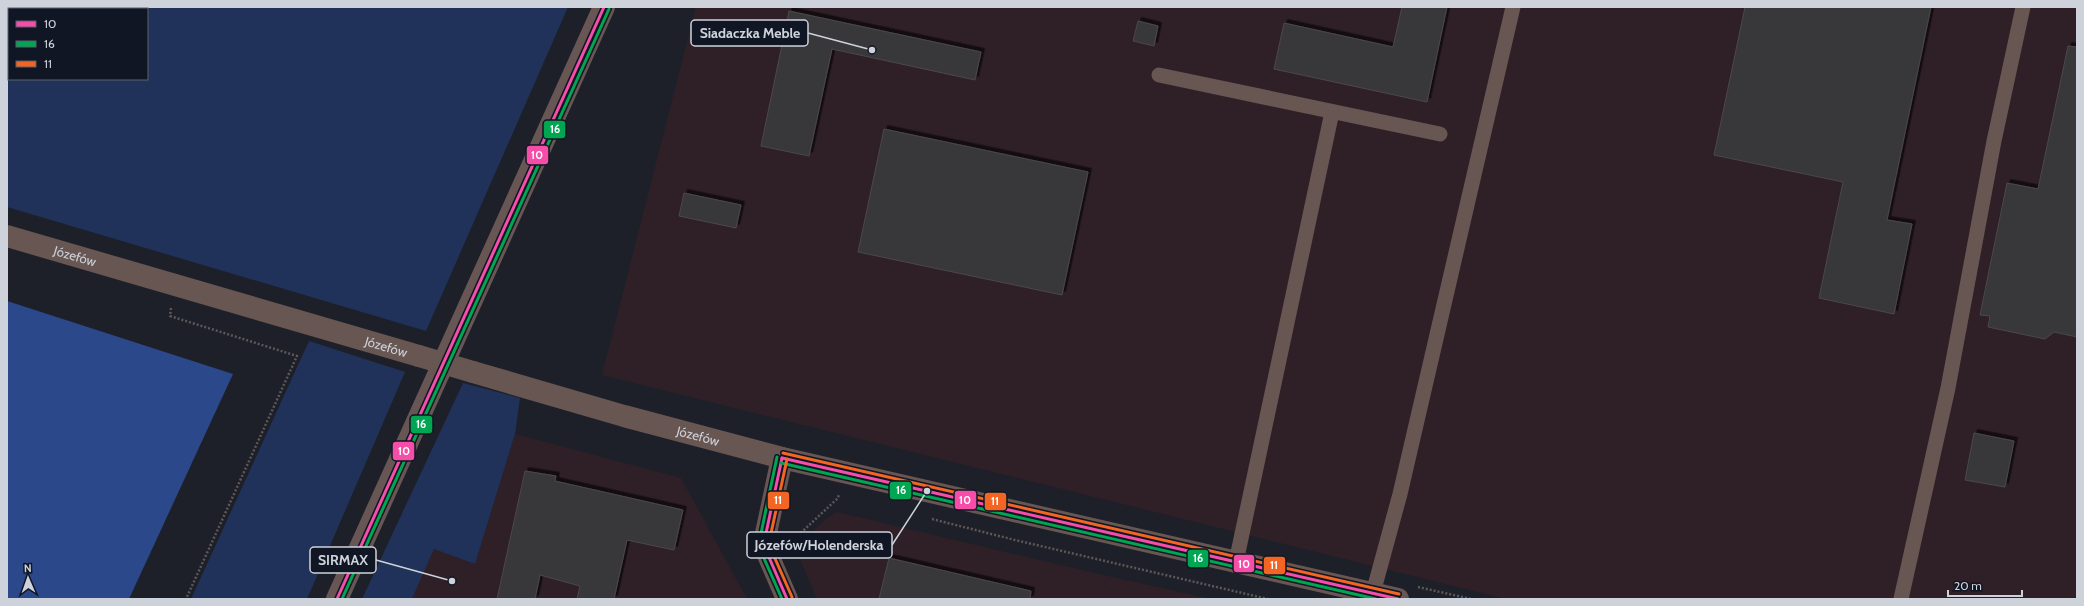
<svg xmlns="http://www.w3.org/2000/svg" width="2084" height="606" font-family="Cabin,sans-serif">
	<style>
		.industrial { fill: #2f2027 }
		.green { fill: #203259; fill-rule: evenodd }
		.forest { fill: #2b488b }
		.building { fill: #39373a; stroke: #4b484a; filter: url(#shadow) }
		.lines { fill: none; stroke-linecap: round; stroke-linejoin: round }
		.path { stroke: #5e5758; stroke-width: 2.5; stroke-dasharray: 2 2; stroke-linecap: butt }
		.service { stroke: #685652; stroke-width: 15 }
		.minor { stroke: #685652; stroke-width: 22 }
		.primary { stroke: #685655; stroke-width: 22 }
		.minor-bridge { stroke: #685652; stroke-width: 22 }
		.bus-1-casing { stroke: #101623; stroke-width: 6 }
		.bus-2-casing { stroke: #101623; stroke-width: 6 }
		.bus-3-casing { stroke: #101623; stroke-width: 6 }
		.bus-1 { stroke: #f54da8; stroke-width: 3 }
		.bus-2 { stroke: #00a651; stroke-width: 3 }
		.bus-3 { stroke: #f26522; stroke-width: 3 }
		.labels { text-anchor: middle; stroke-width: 3.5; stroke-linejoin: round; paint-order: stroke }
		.street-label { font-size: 13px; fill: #cdd2db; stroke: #101623 }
		.leader { fill: none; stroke: #cdd2db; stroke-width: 1.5 }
		.callout-dot { fill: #cdd2db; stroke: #101623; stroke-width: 1.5 }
		.callout { fill: #101623; stroke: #cdd2db; stroke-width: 1.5 }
		.callout-label { font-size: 14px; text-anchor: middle; font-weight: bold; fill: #cdd2db }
		.line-badge { stroke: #101623; stroke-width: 1.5 }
		.badge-label { font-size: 11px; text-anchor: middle; font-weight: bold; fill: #fff }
	</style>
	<defs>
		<filter id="shadow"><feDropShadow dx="3.5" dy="-3.5" stdDeviation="0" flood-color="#0009"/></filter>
	</defs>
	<rect width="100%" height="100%" fill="#1d2028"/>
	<g class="industrial">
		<path d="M696 7H2077V599H1506L602 375Z"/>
		<path d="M515 434 681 478 747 599H412L434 549 475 564Z"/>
		<path d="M837 512 1090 572 1211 599H817L795 548 826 519Z"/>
	</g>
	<g class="green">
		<path d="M568 7 426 331 7 207V8ZM9 9H147V79H9Z"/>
		<path d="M309 341 405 372 307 599H191Z"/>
		<path d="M463 383 520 398 515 434 475 564 434 549 412 599H362Z"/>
	</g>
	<path class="forest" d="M7 301 233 374 129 599H7Z"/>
	<g class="building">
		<path d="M1402 7H1447L1427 102 1274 69 1284 23 1393 47Z"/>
		<path d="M1745 7H1931L1887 220 1912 224 1894 314 1819 298 1843 182 1714 155Z"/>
		<path d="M789 11 981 52 975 80 832 49 809 156 761 146Z"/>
		<path d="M1138 21 1158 26 1154 46 1133 41Z"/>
		<path d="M2068 46 2077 47V337L2054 332 2045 339 1988 327 1990 316 1980 315 2007 183 2038 189Z"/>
		<path d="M884 129 1088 172 1062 295 858 252Z"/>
		<path d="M684 193 741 205 736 228 679 216Z"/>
		<path d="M1974 433 2014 441 2005 487 1965 480Z"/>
		<path d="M525 471 556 476 555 481 683 510 674 550 627 540 614 599H577L580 586 540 575 535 599H497Z"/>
		<path d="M889 558 1031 591 1030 599H879Z"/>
	</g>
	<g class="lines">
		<g class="path">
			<path d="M171 308 170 316 297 356 186 599"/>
			<path d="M932 519 1015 540 1268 599"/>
			<path d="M789 544 838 498 839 494"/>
			<path d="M1418 587 1471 599"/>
		</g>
		<g class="service">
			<path d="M1159 75 1440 134"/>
			<path d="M1236 562 1332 112"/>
			<path d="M1373 593 1400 494 1513 7"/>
			<path d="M1901 599 1948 388 1994 141 2023 7"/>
		</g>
		<g class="minor">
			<path id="s1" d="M7 236 419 356"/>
			<path id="s2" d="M473 372 624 416 782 458 1398 599"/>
			<path d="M782 458 765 538 768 555 787 599"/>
		</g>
		<path class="primary" d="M337 599 604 7"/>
		<path class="minor-bridge" d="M419 356 473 372"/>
		<defs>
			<g id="bus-1">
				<path d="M782 458 1398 599"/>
				<path d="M782 458 765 538 768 555 787 599"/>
				<path d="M337 599 604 7"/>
			</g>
			<g id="bus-2">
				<path d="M777 457 760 538 763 556 782 599"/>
				<path d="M781 463 1376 599"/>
				<path d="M342 599 609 9"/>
			</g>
			<g id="bus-3">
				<path d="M783 453 1399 594"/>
				<path d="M787 459 770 538 773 554 792 597"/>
			</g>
		</defs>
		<use href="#bus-1" class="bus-1-casing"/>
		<use href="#bus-2" class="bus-2-casing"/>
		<use href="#bus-3" class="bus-3-casing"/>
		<use href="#bus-1" class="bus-1"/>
		<use href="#bus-2" class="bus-2"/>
		<use href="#bus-3" class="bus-3"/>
	</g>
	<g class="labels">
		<g class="street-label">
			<text dy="5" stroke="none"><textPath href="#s1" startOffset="71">Józefów</textPath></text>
			<text dy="5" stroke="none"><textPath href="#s1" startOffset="395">Józefów</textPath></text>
			<text dy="5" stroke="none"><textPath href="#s2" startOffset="234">Józefów</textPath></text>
		</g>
	</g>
	<path class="leader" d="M872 50L808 33M927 491L892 545M452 581L376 560"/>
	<g class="callout-dot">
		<circle cx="872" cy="50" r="4"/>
		<circle cx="927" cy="491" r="4"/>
		<circle cx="452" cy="581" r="4"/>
	</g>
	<g class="callout">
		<rect x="691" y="20" width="117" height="26" rx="4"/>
		<rect x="747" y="532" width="145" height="26" rx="4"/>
		<rect x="310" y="547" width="66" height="26" rx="4"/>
	</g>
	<g class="callout-label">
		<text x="750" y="38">Siadaczka Meble</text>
		<text x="819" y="550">Józefów/Holenderska</text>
		<text x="343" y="565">SIRMAX</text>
	</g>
	<g class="line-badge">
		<rect x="543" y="120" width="23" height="19" rx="4" fill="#00a651"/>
		<rect x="526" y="145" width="23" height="20" rx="4" fill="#f54da8"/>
		<rect x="410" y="415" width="23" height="19" rx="4" fill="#00a651"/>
		<rect x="392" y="441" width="23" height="20" rx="4" fill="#f54da8"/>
		<rect x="889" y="481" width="23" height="19" rx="4" fill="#00a651"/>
		<rect x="954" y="490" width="23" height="20" rx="4" fill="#f54da8"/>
		<rect x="767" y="491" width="23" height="19" rx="4" fill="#f26522"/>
		<rect x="984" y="492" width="23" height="19" rx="4" fill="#f26522"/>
		<rect x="1187" y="549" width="22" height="19" rx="4" fill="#00a651"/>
		<rect x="1233" y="554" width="22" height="19" rx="4" fill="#f54da8"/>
		<rect x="1263" y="556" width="23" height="19" rx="4" fill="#f26522"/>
	</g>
	<g class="badge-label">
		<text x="555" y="133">16</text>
		<text x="537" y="159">10</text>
		<text x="421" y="428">16</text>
		<text x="404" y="455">10</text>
		<text x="901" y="494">16</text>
		<text x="965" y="504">10</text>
		<text x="778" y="504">11</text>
		<text x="995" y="505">11</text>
		<text x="1198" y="562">16</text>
		<text x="1244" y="568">10</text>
		<text x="1274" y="569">11</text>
	</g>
	<rect width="2084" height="606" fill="none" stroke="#cdd2db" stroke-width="16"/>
	<rect x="8" y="8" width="140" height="72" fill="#101623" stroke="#5c616d"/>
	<rect x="16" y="21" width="20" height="6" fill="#f54da8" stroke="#5c616d"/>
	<text x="44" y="28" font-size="12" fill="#cdd2db">10</text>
	<rect x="16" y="41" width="20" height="6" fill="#00a651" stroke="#5c616d"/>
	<text x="44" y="48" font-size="12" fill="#cdd2db">16</text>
	<rect x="16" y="61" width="20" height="6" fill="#f26522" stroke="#5c616d"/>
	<text x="44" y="68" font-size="12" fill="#cdd2db">11</text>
	<g transform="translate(28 578) rotate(358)" stroke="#101623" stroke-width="3" paint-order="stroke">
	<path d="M0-3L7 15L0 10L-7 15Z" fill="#cdd2db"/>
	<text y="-6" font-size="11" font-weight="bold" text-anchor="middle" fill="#cdd2db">N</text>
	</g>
	<path d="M1948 590v6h74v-6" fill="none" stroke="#cdd2db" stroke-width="2"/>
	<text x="1954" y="590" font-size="12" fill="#cdd2db" stroke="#101623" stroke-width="3" paint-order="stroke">20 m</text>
</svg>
